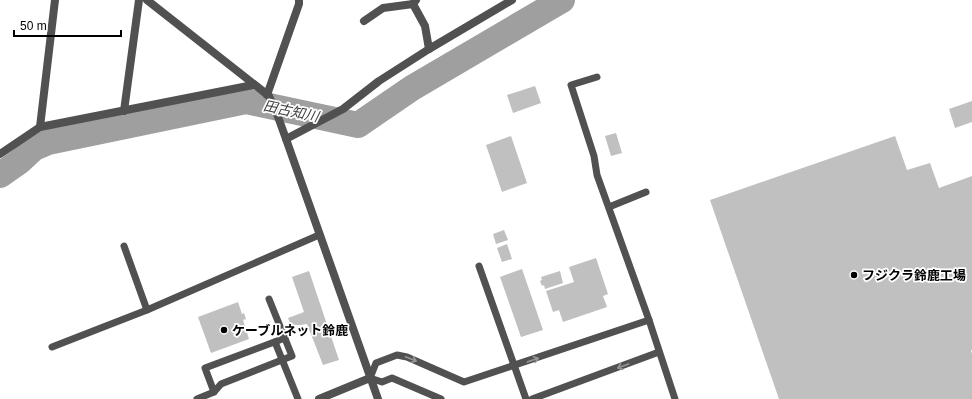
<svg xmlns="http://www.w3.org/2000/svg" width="972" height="399" font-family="Helvetica,'Noto Sans JP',sans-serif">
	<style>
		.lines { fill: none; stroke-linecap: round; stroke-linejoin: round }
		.river { stroke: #9f9f9f; stroke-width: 26 }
		.building { fill: #c0c0c0 }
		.service { stroke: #515151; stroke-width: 7 }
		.minor { stroke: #515151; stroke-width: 8 }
		.tertiary { stroke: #515151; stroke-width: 8 }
		.oneway { stroke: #979797 }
		.poi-dot { fill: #000; stroke: #fff; stroke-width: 1.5 }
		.labels { text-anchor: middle; stroke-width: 3.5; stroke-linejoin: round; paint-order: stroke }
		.poi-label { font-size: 13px; font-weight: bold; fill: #000; stroke: #fff; text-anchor: start }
		.water-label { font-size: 14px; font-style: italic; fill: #404040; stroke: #fff }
	</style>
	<rect width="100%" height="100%" fill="#fff"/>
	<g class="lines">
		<path class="river" d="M0 175 20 161 34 148 48 142 246 101 358 125 412 88 562 0"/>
	</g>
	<g class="building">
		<path d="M535 86 541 103 513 113 507 95Z"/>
		<path d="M972 101V122L955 128 949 109Z"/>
		<path d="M616 133 622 153 611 156 605 136Z"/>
		<path d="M511 136 527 183 502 192 486 145Z"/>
		<path d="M895 136 907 170 930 163 939 188 972 176V350H971L972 354V399H779L710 200Z"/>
		<path d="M504 230 508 240 496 244 493 234Z"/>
		<path d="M507 244 512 259 502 262 497 248Z"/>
		<path d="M596 258 608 294 603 296 607 307 563 322 559 310 553 312 546 291 574 282 569 267Z"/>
		<path d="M522 269 543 330 521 337 500 277Z"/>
		<path d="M309 271 339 360 323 365 307 324 300 325H294L290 323 288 318 304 312 292 277Z"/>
		<path d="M560 271 563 283 545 289 544 285 542 286 540 281 542 280 541 277Z"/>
		<path d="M238 302 242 314 244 313 246 319 243 320 249 339 211 353 198 317Z"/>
	</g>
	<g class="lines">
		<g class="service">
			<path d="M597 77 571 85 594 156 597 175 649 320 675 399"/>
			<path d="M609 207 646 192"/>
			<path d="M124 246 147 310"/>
			<path d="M479 266 526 399"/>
			<path d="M275 342 298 399"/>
			<path d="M52 347 147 310 319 235"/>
			<path d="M214 392 205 368 285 338"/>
			<path d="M197 399 214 392 221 384 292 356 269 299"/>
			<path d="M441 399 392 378 382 382 370 378 376 363 397 355 407 357 464 382 649 320"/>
			<path d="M532 399 659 352"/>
		</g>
		<g class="minor">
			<path d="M147 0 269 96 277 114 286 139"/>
			<path d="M416 0 413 4 425 26 429 49"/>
			<path d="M364 21 383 8 413 4"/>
			<path d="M267 95 299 4V0"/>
			<path d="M124 111 139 0"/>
			<path d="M40 127 55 0"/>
			<path d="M0 154 40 127 253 85"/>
		</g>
		<g class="tertiary">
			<path d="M319 399 370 378"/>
			<path d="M378 399 286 139 343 109 379 81 429 49 512 0"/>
		</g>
	</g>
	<defs><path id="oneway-shaft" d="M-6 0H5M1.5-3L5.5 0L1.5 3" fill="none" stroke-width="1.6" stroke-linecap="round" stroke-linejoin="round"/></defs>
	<g class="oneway">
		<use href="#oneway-shaft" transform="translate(411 359) rotate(21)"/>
		<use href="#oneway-shaft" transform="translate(533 360) rotate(-19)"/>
		<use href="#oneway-shaft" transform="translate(623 366) rotate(160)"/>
	</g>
	<g class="poi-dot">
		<circle cx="854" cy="275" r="4"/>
		<circle cx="224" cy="330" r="4"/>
	</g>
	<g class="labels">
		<g class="poi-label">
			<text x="862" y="280">フジクラ鈴鹿工場</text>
			<text x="232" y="335">ケーブルネット鈴鹿</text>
		</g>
		<g class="water-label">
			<text transform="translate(291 111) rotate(12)" y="5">田古知川</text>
		</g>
	</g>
	<path d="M14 30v6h107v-6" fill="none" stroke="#000000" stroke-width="2"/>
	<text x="20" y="30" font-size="12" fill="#000000" stroke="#ffffff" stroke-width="3" paint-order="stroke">50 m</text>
</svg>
